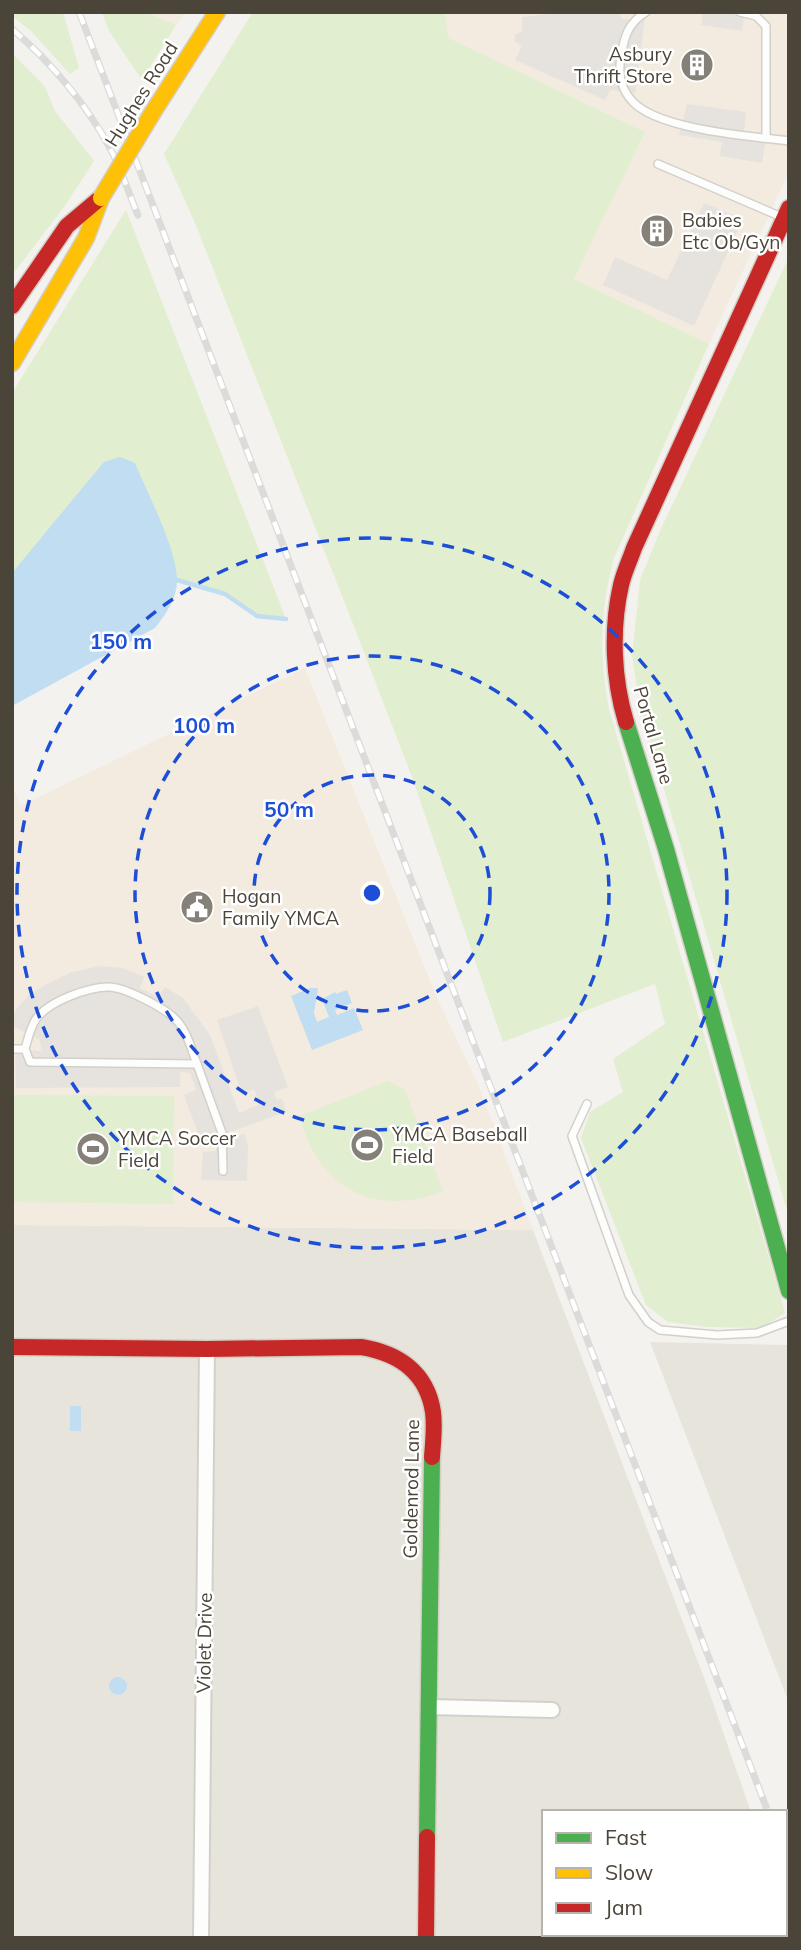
<svg xmlns="http://www.w3.org/2000/svg" width="801" height="1950" font-family="Mulish,sans-serif">
	<style>
		.residential { fill: #e7e4dc }
		.commercial { fill: #f3ebdf }
		.green { fill: #e1eecf }
		.parking { fill: #e6e3df }
		.water { fill: #c0ddf1 }
		.lines { fill: none; stroke-linecap: round; stroke-linejoin: round }
		.stream { stroke: #c0ddf1; stroke-width: 4.5 }
		.lane-casing { stroke: #d2d0cb; stroke-width: 10 }
		.street-casing { stroke: #d2d0cb; stroke-width: 18 }
		.fast-casing { stroke: #d3cfc5; stroke-width: 19 }
		.slow-casing { stroke: #d3cfc5; stroke-width: 19 }
		.jam-casing { stroke: #d3cfc5; stroke-width: 19 }
		.lane { stroke: #fdfdfc; stroke-width: 7 }
		.street { stroke: #fdfdfc; stroke-width: 14 }
		.fast { stroke: #4caf50; stroke-width: 16 }
		.slow { stroke: #ffc107; stroke-width: 16 }
		.jam { stroke: #c62828; stroke-width: 16 }
		.rail-casing { stroke: #dbdbda; stroke-width: 7 }
		.rail { stroke: #fff; stroke-width: 4.5; stroke-dasharray: 13; stroke-linecap: butt }
		.slow-bridge-casing { stroke: #d3cfc5; stroke-width: 19; stroke-linecap: butt }
		.slow-bridge { stroke: #ffc107; stroke-width: 16 }
		.ring { fill: none; stroke: #1d4ed8; stroke-width: 3.5; stroke-dasharray: 12 9 }
		.labels { text-anchor: middle; stroke-width: 5; stroke-linejoin: round; paint-order: stroke }
		.poi-label { font-size: 19px; fill: #4b4439; stroke: #fff; text-anchor: start }
		.street-label { font-size: 19px; fill: #4b4439; stroke: #fff }
		.centre { fill: #1d4ed8; stroke: #fff; stroke-width: 3.5 }
		.ring-label { font-size: 21px; text-anchor: middle; font-weight: bold; fill: #1d4ed8; stroke: #fff; stroke-width: 5; stroke-linejoin: round; paint-order: stroke }
	</style>
	<rect width="100%" height="100%" fill="#f4f2ee"/>
	<g class="residential">
		<path d="M12 1225 533 1230 705 1680 751 1812H544V1934H785V1908L789 1918V1938H12Z"/>
		<path d="M650 1342 789 1345V1703Z"/>
	</g>
	<g class="commercial">
		<path d="M145 12H185L176 25Z"/>
		<path d="M445 12H789V172L709 344 574 279 645 132 447 38Z"/>
		<path d="M305 668 437 998 478 1084 533 1230 12 1225V782L20 806Z"/>
	</g>
	<g class="green">
		<path d="M12 12H63L79 68 70 74 31 31 12 16Z"/>
		<path d="M102 12H145L176 25 142 80 109 31Z"/>
		<path d="M253 12H445L448 38 645 132 574 279 709 344 614 558C600 612 599 654 609 709L785 1313 761 1328 707 1327 668 1322 646 1305 581 1138 590 1112 623 1092 613 1059 665 1024 655 984 503 1042 412 777 350 616 195 223 164 154Z"/>
		<path d="M12 53 45 87 55 111 94 161 64 207 12 275Z"/>
		<path d="M126 210 286 619 257 616 225 594 177 580 171 551 135 464 59 519 12 573V393Z"/>
		<path d="M789 257V1207H786L640 707 632 656 640 580 660 531Z"/>
		<path d="M388 1081 405 1090 443 1191C375 1219 316 1186 300 1116Z"/>
		<path d="M12 1095 174 1096 173 1204 12 1202Z"/>
	</g>
	<g class="parking">
		<path d="M566 12H620L621 19H645L635 93 610 90 605 100 515 60 522 46 515 42V35L522 31V17Z"/>
		<path d="M703 12H745L742 31 701 25Z"/>
		<path d="M687 104 746 112 744 134 766 138 762 163 720 156 722 142 679 135Z"/>
		<path d="M704 203 743 219 694 326 603 285 615 257 667 280Z"/>
		<path d="M100 966 123 968 144 977 140 988 158 997 165 987 183 998 210 1035 239 1113 260 1104 254 1089 242 1094 217 1020 258 1006 288 1087 274 1092 277 1100 282 1098 286 1112 230 1132 233 1137 245 1134 248 1145 247 1181 201 1180 203 1152 216 1151V1140L201 1142 184 1095 196 1090 190 1073 180 1072V1087L16 1088 15 1049 42 1051 39 1039 12 1026V1018L17 1008 30 994 47 984 72 972Z"/>
	</g>
	<g class="water">
		<path d="M120 457 135 463C148 495 175 545 177 578 178 597 166 614 155 628L12 706V573L104 462Z"/>
		<path d="M310 988H318L314 1013 317 1022 329 1017 322 999 335 992 336 994 347 990 352 1003 335 1010 337 1015 354 1008 363 1030 312 1050 291 996Z"/>
		<rect x="70" y="1406" width="11" height="25"/>
		<circle cx="118" cy="1686" r="9"/>
	</g>
	<g class="lines">
		<path class="stream" d="M177 580 225 594 257 616 286 619"/>
		<defs>
			<g id="lane">
				<path d="M646 12C628 23 624 37 621 57 618 73 621 90 633 102 660 130 750 136 789 141"/>
				<path d="M740 12 756 16 766 26V138"/>
				<path d="M658 164 784 218"/>
				<path d="M12 1049H25L30 1062 197 1064 222 1133 223 1171"/>
				<path d="M25 1049C28 1039 30 1028 36 1019 49 1001 88 987 109 987 124 987 160 1006 172 1016 186 1027 191 1048 197 1064"/>
				<path d="M587 1104 572 1136 629 1295 648 1322 660 1330 717 1335 757 1333 789 1321"/>
			</g>
			<g id="street">
				<path d="M430 1707 552 1710"/>
				<path d="M201 1938 207 1349"/>
			</g>
			<g id="fast">
				<path d="M626 722 666 849 789 1291"/>
				<path d="M427 1837 432 1457"/>
			</g>
			<g id="slow">
				<path d="M153 112 217 12"/>
				<path d="M12 363 86 238 101 198"/>
			</g>
			<g id="jam">
				<path d="M12 306 67 226 99 199"/>
				<path d="M626 722C613 679 611 629 621 585 624 572 630 560 634 548L789 208"/>
				<path d="M12 1347 207 1349 361 1347C398 1353 427 1372 433 1412 435 1427 433 1443 432 1457"/>
				<path d="M426 1938 427 1837"/>
			</g>
		</defs>
		<use href="#lane" class="lane-casing"/>
		<use href="#street" class="street-casing"/>
		<use href="#fast" class="fast-casing"/>
		<use href="#slow" class="slow-casing"/>
		<use href="#jam" class="jam-casing"/>
		<use href="#lane" class="lane"/>
		<use href="#street" class="street"/>
		<use href="#fast" class="fast"/>
		<use href="#slow" class="slow"/>
		<use href="#jam" class="jam"/>
		<defs>
			<g id="rail">
				<path d="M79 12 768 1812"/>
				<path d="M12 29C51 62 87 105 111 150 122 171 129 194 138 215"/>
				<path d="M785 1858 789 1867"/>
			</g>
		</defs>
		<use href="#rail" class="rail-casing"/>
		<use href="#rail" class="rail"/>
		<defs>
			<path id="slow-bridge" d="M101 198 153 112"/>
		</defs>
		<use href="#slow-bridge" class="slow-bridge-casing"/>
		<use href="#slow-bridge" class="slow-bridge"/>
	</g>
	<g class="ring">
		<circle cx="372" cy="893" r="118"/>
		<circle cx="372" cy="893" r="237"/>
		<circle cx="372" cy="893" r="355"/>
	</g>
	<defs>
		<symbol id="building-disc" viewBox="-11 -11 22 22"><circle r="9.5" fill="#868178" stroke="#fff"/><path d="M-4-6H4V6H1V3H-1V6H-4ZM-2.5-4.3h1.7v1.8h-1.7ZM.8-4.3h1.7v1.8H.8ZM-2.5-1h1.7V.8h-1.7ZM.8-1h1.7V.8H.8Z" fill="#fff"/></symbol>
		<symbol id="civic-disc" viewBox="-11 -11 22 22"><circle r="9.5" fill="#868178" stroke="#fff"/><path d="M-.6-6.5H3V-4.5H.6V-3L4-1V1h2V6H-6V1h2V-1L-.6-3ZM-1.2 2.5V6h2.4V2.5Z" fill="#fff"/></symbol>
		<symbol id="stadium-disc" viewBox="-11 -11 22 22"><circle r="9.5" fill="#868178" stroke="#fff"/><path d="M0-5a6.5 5 0 1 0 0 10a6.5 5 0 1 0 0-10ZM-3.5-1.8h7v3.6h-7Z" fill="#fff"/></symbol>
	</defs>
	<g fill-rule="evenodd">
		<use href="#building-disc" x="678" y="46" width="38" height="38"/>
		<use href="#building-disc" x="638" y="212" width="38" height="38"/>
		<use href="#civic-disc" x="178" y="888" width="38" height="38"/>
		<use href="#stadium-disc" x="348" y="1126" width="38" height="38"/>
		<use href="#stadium-disc" x="74" y="1130" width="38" height="38"/>
	</g>
	<g class="labels">
		<g class="poi-label">
			<text x="672" y="61" text-anchor="end">Asbury<tspan x="672" dy="22">Thrift Store</tspan></text>
			<text x="682" y="227">Babies<tspan x="682" dy="22">Etc Ob/Gyn</tspan></text>
			<text x="222" y="903">Hogan<tspan x="222" dy="22">Family YMCA</tspan></text>
			<text x="392" y="1141">YMCA Baseball<tspan x="392" dy="22">Field</tspan></text>
			<text x="118" y="1145">YMCA Soccer<tspan x="118" dy="22">Field</tspan></text>
		</g>
		<g class="street-label">
			<text transform="translate(141 94) rotate(-58)" y="7">Hughes Road</text>
			<text transform="translate(654 735) rotate(74)" y="7">Portal Lane</text>
			<text transform="translate(411 1489) rotate(-89)" y="7">Goldenrod Lane</text>
			<text transform="translate(204 1643) rotate(-89)" y="7">Violet Drive</text>
		</g>
	</g>
	<circle cx="372" cy="893" r="10" class="centre"/>
	<g class="ring-label">
		<text x="121" y="649">150 m</text>
		<text x="204" y="733">100 m</text>
		<text x="289" y="817">50 m</text>
	</g>
	<rect width="801" height="1950" fill="none" stroke="#4b4439" stroke-width="28"/>
	<rect x="542" y="1810" width="245" height="126" fill="#ffffff" stroke="#b7b4b0" stroke-width="2"/>
	<rect x="556" y="1833" width="35" height="10" fill="#4caf50" stroke="#b7b4b0" stroke-width="2"/>
	<text x="605" y="1845" font-size="21" fill="#4b4439">Fast</text>
	<rect x="556" y="1868" width="35" height="10" fill="#ffc107" stroke="#b7b4b0" stroke-width="2"/>
	<text x="605" y="1880" font-size="21" fill="#4b4439">Slow</text>
	<rect x="556" y="1903" width="35" height="10" fill="#c62828" stroke="#b7b4b0" stroke-width="2"/>
	<text x="605" y="1915" font-size="21" fill="#4b4439">Jam</text>
</svg>
